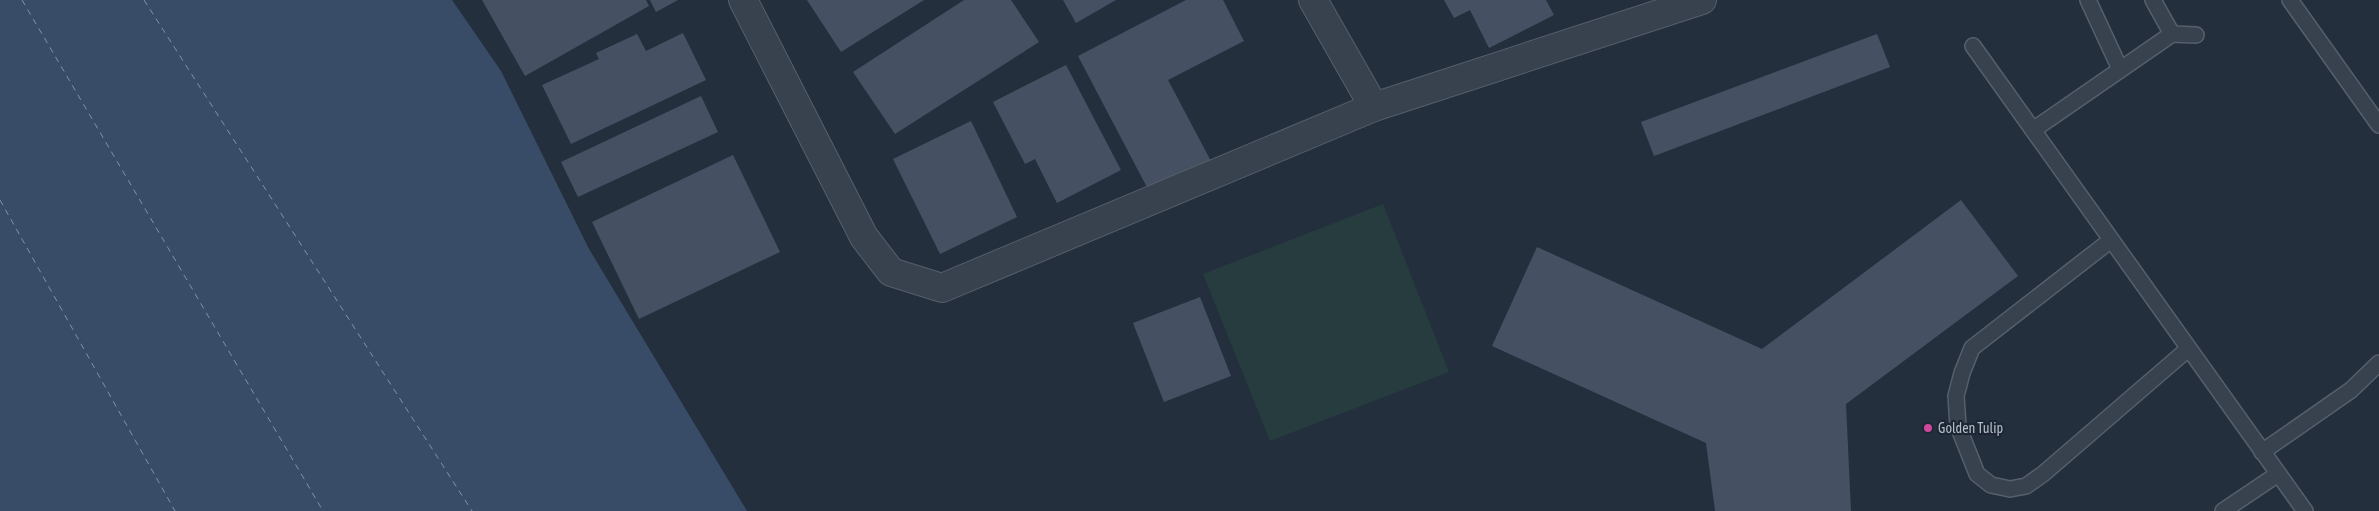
<svg xmlns="http://www.w3.org/2000/svg" width="2379" height="511" font-family="'Asap Condensed',sans-serif">
	<style>
		.green { fill: #263c3f }
		.water { fill: #394c67 }
		.lines { fill: none; stroke-linecap: round; stroke-linejoin: round }
		.ferry { stroke: #7c92b1; stroke-width: 1; stroke-dasharray: 6 5; stroke-linecap: butt }
		.building { fill: #455162 }
		.lane-casing { stroke: #565f6c; stroke-width: 18 }
		.street-casing { stroke: #565f6c; stroke-width: 30 }
		.lane { stroke: #38414e; stroke-width: 15 }
		.street { stroke: #38414e; stroke-width: 28 }
		.hotel-dot { fill: #d1479c; stroke: #1d2633; stroke-width: 2 }
		.labels { text-anchor: middle; stroke-width: 4.5; stroke-linejoin: round; paint-order: stroke }
		.poi-label { font-size: 14px; fill: #b4bcc9; stroke: #1d2633; text-anchor: start }
	</style>
	<rect width="100%" height="100%" fill="#242f3e"/>
	<path class="green" d="M1383 204 1449 372 1270 441 1203 274Z"/>
	<path class="water" d="M0 0H452L501 71 589 249 747 511H0Z"/>
	<g class="lines">
		<g class="ferry">
			<path d="M22 0 323 511"/>
			<path d="M144 0 472 511"/>
			<path d="M0 200 175 511"/>
		</g>
	</g>
	<g class="building">
		<path d="M482 0H646L649 6 525 76Z"/>
		<path d="M650 0H678L656 12Z"/>
		<path d="M807 0H924L841 52Z"/>
		<path d="M964 0H1011L1039 42 895 134 853 72Z"/>
		<path d="M1063 0H1116L1076 23Z"/>
		<path d="M1186 0H1223L1244 41 1168 80 1212 163 1151 195 1078 56Z"/>
		<path d="M1444 0H1546L1554 15 1489 48 1470 10 1454 18Z"/>
		<path d="M683 33 706 80 571 144 542 85 599 59 596 53 637 34 646 51Z"/>
		<path d="M1877 34 1890 67 1654 156 1641 122Z"/>
		<path d="M1066 65 1121 170 1057 203 1035 159 1025 164 993 102Z"/>
		<path d="M701 96 718 132 578 197 561 162Z"/>
		<path d="M971 121 1017 217 940 254 893 159Z"/>
		<path d="M733 155 780 252 639 319 592 222Z"/>
		<path d="M1961 200 2018 276 1846 404 1851 511H1715L1706 443 1492 346 1537 247 1762 349Z"/>
		<path d="M1200 297 1231 376 1164 402 1133 323Z"/>
	</g>
	<g class="lines">
		<defs>
			<g id="lane">
				<path d="M2088 0 2120 69"/>
				<path d="M2153 0 2172 34"/>
				<path d="M2290 0 2379 125"/>
				<path d="M1973 46 2305 511"/>
				<path d="M2033 130 2172 34 2196 35"/>
				<path d="M2111 240 1972 348 1962 373 1956 396 1958 426 1977 474 1991 485 2010 489 2026 486 2043 474 2188 349"/>
				<path d="M2262 452 2351 390 2379 363"/>
				<path d="M2223 511 2278 474"/>
			</g>
			<g id="street">
				<path d="M743 0 864 237 891 272 942 288 1374 107 1702 0"/>
				<path d="M1313 0 1374 107"/>
			</g>
		</defs>
		<use href="#lane" class="lane-casing"/>
		<use href="#street" class="street-casing"/>
		<use href="#lane" class="lane"/>
		<use href="#street" class="street"/>
	</g>
	<circle class="hotel-dot" cx="1928" cy="428" r="5"/>
	<g class="labels">
		<g class="poi-label">
			<text x="1938" y="433">Golden Tulip</text>
		</g>
	</g>
</svg>
